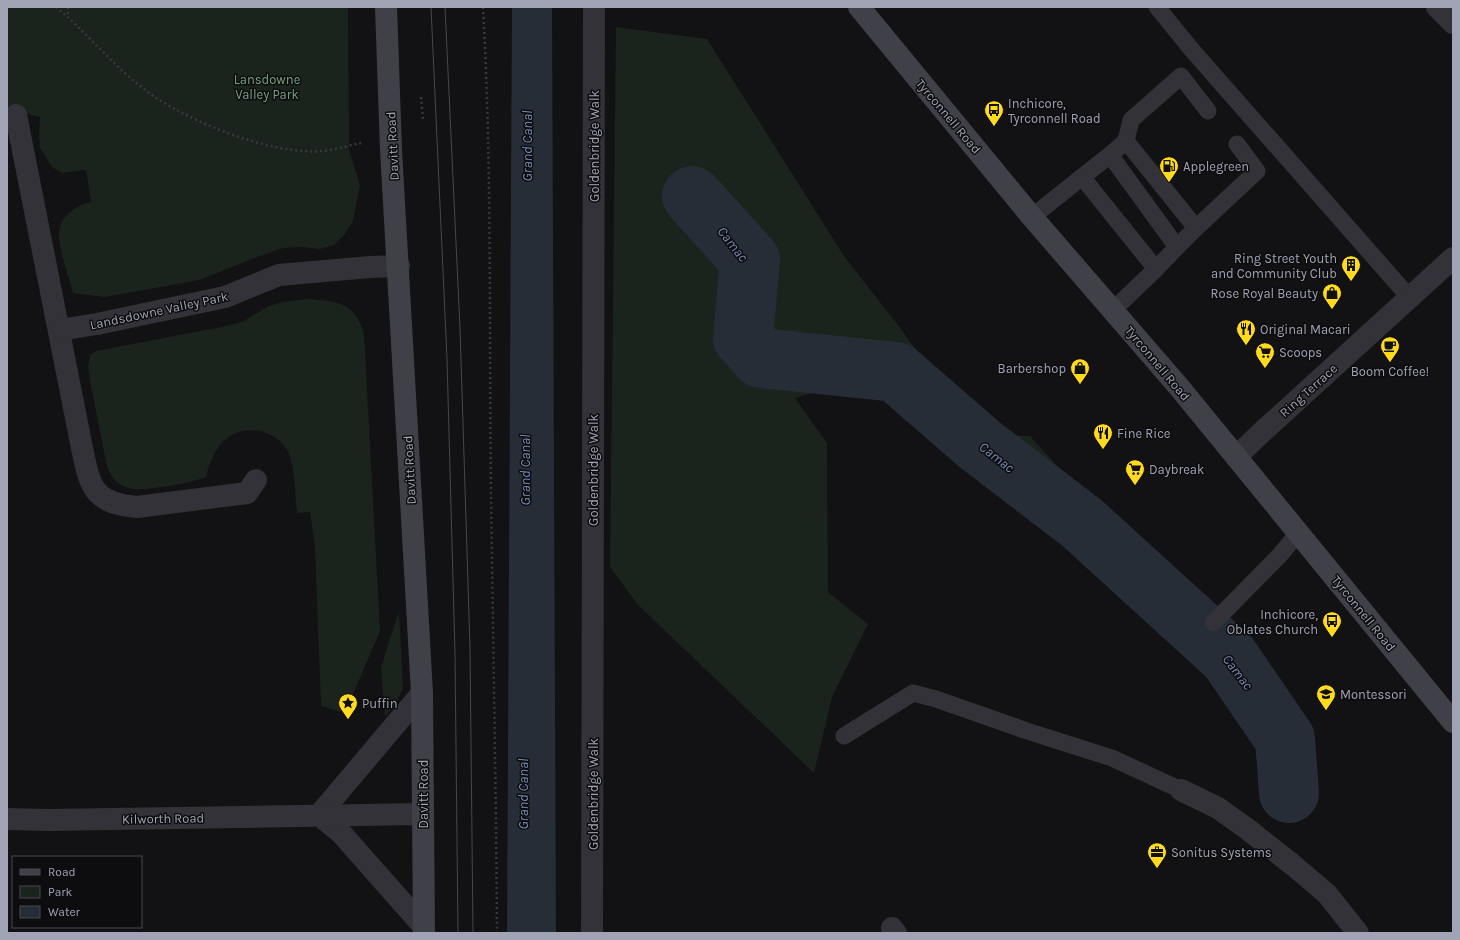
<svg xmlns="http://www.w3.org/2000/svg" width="1460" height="940" font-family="Karla,sans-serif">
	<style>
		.green { fill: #1b231d }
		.water { fill: #272d37 }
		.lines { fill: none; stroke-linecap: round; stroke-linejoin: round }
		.river { stroke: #272d37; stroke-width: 60 }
		.path { stroke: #38393f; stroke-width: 2.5; stroke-dasharray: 2 3; stroke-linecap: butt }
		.lane { stroke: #323238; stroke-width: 17 }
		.street { stroke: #323238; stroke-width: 22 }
		.secondary { stroke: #404048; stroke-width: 22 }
		.tram { stroke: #47474f; stroke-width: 1 }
		.labels { text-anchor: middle; stroke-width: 3; stroke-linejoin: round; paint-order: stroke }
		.park-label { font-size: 13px; fill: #77a281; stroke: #0d0c0e }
		.poi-label { font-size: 13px; fill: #a1a4b5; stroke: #0d0c0e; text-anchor: start }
		.street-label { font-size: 13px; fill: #a1a4b5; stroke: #0d0c0e }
		.water-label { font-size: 14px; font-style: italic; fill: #758bb3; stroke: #0d0c0e }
	</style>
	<rect width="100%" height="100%" fill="#121113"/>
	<g class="green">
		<path d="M7 7H348L349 150 360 185 353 221 345 234 334 245 320 249 302 247 283 248 260 256 200 280 105 297 73 293C69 277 58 248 59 232 61 215 77 205 91 202L86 170 62 173 52 167 40 148 39 134 40 117 7 109Z"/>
		<path d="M616 27 707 39 844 256 901 329 942 385 994 435 1030 436 1150 568 1140 600 975 466 842 362 826 389 795 398 827 443 828 592 868 624 832 697 814 773 638 605 610 567Z"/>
		<path d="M307 299C335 301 354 301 364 333L380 631 345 713 321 706 315 547 310 512 297 513C295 496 295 463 287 450 280 439 272 434 260 431 227 426 213 449 206 477 191 483 144 492 129 488 118 486 111 477 107 467L90 381 88 366 90 355 96 351 226 326 244 321 269 306 282 302Z"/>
		<path d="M399 611 403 688 394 707 385 716 381 667Z"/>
	</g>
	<path class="water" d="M512 7H552L556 933H507Z"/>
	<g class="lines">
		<path class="river" d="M692 196 750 260 743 338 761 358 896 372 980 445 1082 523 1229 657 1285 739 1289 793"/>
		<g class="path">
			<path d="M56 7C86 32 110 62 140 86 180 119 271 156 323 151 336 150 349 145 361 143"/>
			<path d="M68 7V16"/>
			<path d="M483 7C492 168 489 330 491 491 493 638 496 786 497 933"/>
			<path d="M421 97 423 119"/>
		</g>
		<g class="lane">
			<path d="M1157 7 1192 50 1410 298"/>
			<path d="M1126 141 1131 120 1181 76 1208 111"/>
			<path d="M1110 155 1126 141 1196 228 1177 247"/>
			<path d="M1082 177 1110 155 1177 247 1156 269"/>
			<path d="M1032 217 1082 177 1156 269 1113 310"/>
			<path d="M1196 228 1257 171 1237 144"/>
			<path d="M1213 623 1280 555 1298 533"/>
			<path d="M844 736 913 693 936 699 1027 731 1112 758 1181 790"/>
		</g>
		<g class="street">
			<path d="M1437 7 1453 23"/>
			<path d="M16 115 82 448C90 486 92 503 137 507L247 493 256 480"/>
			<path d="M59 330 97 324 225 297 279 275 370 267 399 266"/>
			<path d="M1236 457 1261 433 1453 258"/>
			<path d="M1181 790 1218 808 1246 828 1293 865 1327 894 1358 933"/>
			<path d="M319 815 422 693"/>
			<path d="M319 815 341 833 424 927"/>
			<path d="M7 819 48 820 423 814"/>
			<path d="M892 928 896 933"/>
			<path d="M592 933 594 7"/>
		</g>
		<g class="secondary">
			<path d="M386 7 391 150 422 693 424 933"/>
			<path d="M859 7 1032 217 1179 387 1453 722"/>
		</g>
		<g class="tram">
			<path d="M431 7 447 359 455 654 458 933"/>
			<path d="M445 7 460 328 470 648 473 933"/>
		</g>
	</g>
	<defs>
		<symbol id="bus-pin" viewBox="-11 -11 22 30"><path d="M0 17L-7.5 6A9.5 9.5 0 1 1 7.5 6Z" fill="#ffda1d" stroke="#0d0c0e"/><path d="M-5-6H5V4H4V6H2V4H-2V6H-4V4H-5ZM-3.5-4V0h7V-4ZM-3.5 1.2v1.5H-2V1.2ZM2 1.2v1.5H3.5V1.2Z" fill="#111"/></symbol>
		<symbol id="fuel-pin" viewBox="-11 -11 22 30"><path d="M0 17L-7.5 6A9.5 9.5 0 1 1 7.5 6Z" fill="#ffda1d" stroke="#0d0c0e"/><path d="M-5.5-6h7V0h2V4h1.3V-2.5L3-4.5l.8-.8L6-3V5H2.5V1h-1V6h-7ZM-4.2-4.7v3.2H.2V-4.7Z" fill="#111"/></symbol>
		<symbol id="building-pin" viewBox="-11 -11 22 30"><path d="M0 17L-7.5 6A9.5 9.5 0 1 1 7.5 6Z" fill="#ffda1d" stroke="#0d0c0e"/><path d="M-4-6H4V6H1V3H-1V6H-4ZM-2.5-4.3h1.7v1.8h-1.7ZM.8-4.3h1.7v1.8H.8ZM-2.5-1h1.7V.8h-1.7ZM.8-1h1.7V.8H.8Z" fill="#111"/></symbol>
		<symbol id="shop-pin" viewBox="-11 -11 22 30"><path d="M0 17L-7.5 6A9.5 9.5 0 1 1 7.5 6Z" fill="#ffda1d" stroke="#0d0c0e"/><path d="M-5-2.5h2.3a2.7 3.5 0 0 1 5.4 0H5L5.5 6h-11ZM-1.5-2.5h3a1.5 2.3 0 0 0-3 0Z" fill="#111"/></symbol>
		<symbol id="restaurant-pin" viewBox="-11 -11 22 30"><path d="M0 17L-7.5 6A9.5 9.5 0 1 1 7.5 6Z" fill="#ffda1d" stroke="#0d0c0e"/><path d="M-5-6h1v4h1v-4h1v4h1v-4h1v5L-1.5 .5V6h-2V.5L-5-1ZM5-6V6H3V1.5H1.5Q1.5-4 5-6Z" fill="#111"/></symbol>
		<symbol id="cafe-pin" viewBox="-11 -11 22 30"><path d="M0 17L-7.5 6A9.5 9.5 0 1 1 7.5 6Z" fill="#ffda1d" stroke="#0d0c0e"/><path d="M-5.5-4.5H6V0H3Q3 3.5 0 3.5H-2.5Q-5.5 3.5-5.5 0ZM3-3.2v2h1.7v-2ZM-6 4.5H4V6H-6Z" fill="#111"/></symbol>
		<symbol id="supermarket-pin" viewBox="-11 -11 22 30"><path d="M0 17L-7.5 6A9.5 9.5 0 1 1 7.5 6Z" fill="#ffda1d" stroke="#0d0c0e"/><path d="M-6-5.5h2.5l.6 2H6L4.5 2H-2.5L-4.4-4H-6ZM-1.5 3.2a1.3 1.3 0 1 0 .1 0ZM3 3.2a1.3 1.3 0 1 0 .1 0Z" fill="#111"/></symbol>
		<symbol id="school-pin" viewBox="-11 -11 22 30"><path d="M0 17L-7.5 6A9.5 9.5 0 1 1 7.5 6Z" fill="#ffda1d" stroke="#0d0c0e"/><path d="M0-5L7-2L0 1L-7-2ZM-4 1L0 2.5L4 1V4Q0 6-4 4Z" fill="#111"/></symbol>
		<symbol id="sight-pin" viewBox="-11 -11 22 30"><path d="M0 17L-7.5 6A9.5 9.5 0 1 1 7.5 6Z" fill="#ffda1d" stroke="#0d0c0e"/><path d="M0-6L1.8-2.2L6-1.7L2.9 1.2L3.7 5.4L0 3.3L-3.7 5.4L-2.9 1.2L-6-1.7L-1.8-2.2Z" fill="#111"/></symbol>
		<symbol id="office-pin" viewBox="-11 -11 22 30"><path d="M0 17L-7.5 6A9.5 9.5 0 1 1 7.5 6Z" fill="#ffda1d" stroke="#0d0c0e"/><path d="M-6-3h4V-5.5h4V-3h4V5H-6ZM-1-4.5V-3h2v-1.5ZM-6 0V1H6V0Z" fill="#111"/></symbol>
	</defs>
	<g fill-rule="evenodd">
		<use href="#bus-pin" x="983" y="99" width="22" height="30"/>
		<use href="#fuel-pin" x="1158" y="155" width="22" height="30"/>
		<use href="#building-pin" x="1340" y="254" width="22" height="30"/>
		<use href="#shop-pin" x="1321" y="282" width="22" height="30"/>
		<use href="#restaurant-pin" x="1235" y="318" width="22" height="30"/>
		<use href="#cafe-pin" x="1379" y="335" width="22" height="30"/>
		<use href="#supermarket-pin" x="1254" y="341" width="22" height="30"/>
		<use href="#shop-pin" x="1069" y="357" width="22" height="30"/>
		<use href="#restaurant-pin" x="1092" y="422" width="22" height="30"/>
		<use href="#supermarket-pin" x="1124" y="458" width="22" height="30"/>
		<use href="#bus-pin" x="1321" y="610" width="22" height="30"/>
		<use href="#school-pin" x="1315" y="683" width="22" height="30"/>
		<use href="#sight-pin" x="337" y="692" width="22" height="30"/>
		<use href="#office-pin" x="1146" y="841" width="22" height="30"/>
	</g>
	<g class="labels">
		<g class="park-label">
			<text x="267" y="84">Lansdowne<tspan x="267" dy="15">Valley Park</tspan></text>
		</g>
		<g class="poi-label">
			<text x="1008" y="108">Inchicore,<tspan x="1008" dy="15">Tyrconnell Road</tspan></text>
			<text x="1183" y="171">Applegreen</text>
			<text x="1337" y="263" text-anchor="end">Ring Street Youth<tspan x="1337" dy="15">and Community Club</tspan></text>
			<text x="1318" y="298" text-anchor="end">Rose Royal Beauty</text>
			<text x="1260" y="334">Original Macari</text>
			<text x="1279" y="357">Scoops</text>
			<text x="1066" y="373" text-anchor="end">Barbershop</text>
			<text x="1390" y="376" text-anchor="middle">Boom Coffee!</text>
			<text x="1117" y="438">Fine Rice</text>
			<text x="1149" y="474">Daybreak</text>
			<text x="1318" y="619" text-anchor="end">Inchicore,<tspan x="1318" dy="15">Oblates Church</tspan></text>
			<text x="1340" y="699">Montessori</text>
			<text x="362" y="708">Puffin</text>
			<text x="1171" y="857">Sonitus Systems</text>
		</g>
		<g class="street-label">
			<text transform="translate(949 116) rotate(50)" y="5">Tyrconnell Road</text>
			<text transform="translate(392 146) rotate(-93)" y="5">Davitt Road</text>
			<text transform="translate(594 146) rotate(-90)" y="5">Goldenbridge Walk</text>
			<text transform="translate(159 310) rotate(-12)" y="5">Landsdowne Valley Park</text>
			<text transform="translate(1158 363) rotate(50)" y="5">Tyrconnell Road</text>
			<text transform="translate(1308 390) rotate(-42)" y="5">Ring Terrace</text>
			<text transform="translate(409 470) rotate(-93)" y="5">Davitt Road</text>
			<text transform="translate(593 470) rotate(-90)" y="5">Goldenbridge Walk</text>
			<text transform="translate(1364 613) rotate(51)" y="5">Tyrconnell Road</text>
			<text transform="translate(423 794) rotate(-90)" y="5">Davitt Road</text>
			<text transform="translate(593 794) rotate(-90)" y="5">Goldenbridge Walk</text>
			<text transform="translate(163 818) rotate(-1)" y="5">Kilworth Road</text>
		</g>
		<g class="water-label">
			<text transform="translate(527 146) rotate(-90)" y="5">Grand Canal</text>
			<text transform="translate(733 244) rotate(52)" y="5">Camac</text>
			<text transform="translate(997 457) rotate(38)" y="5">Camac</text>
			<text transform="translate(525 470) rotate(-90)" y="5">Grand Canal</text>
			<text transform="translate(1238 672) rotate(53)" y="5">Camac</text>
			<text transform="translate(523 794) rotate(-90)" y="5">Grand Canal</text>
		</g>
	</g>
	<rect width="1460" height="940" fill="none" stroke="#a1a4b5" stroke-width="16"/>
	<rect x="12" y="856" width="130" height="72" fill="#0d0c0e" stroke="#484951"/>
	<rect x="20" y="869" width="20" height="6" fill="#404048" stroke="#484951"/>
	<text x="48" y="876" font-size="12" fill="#a1a4b5">Road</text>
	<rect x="20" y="886" width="20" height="12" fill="#1b231d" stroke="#484951"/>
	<text x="48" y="896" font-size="12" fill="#a1a4b5">Park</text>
	<rect x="20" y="906" width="20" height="12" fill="#272d37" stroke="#484951"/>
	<text x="48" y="916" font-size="12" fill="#a1a4b5">Water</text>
</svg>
